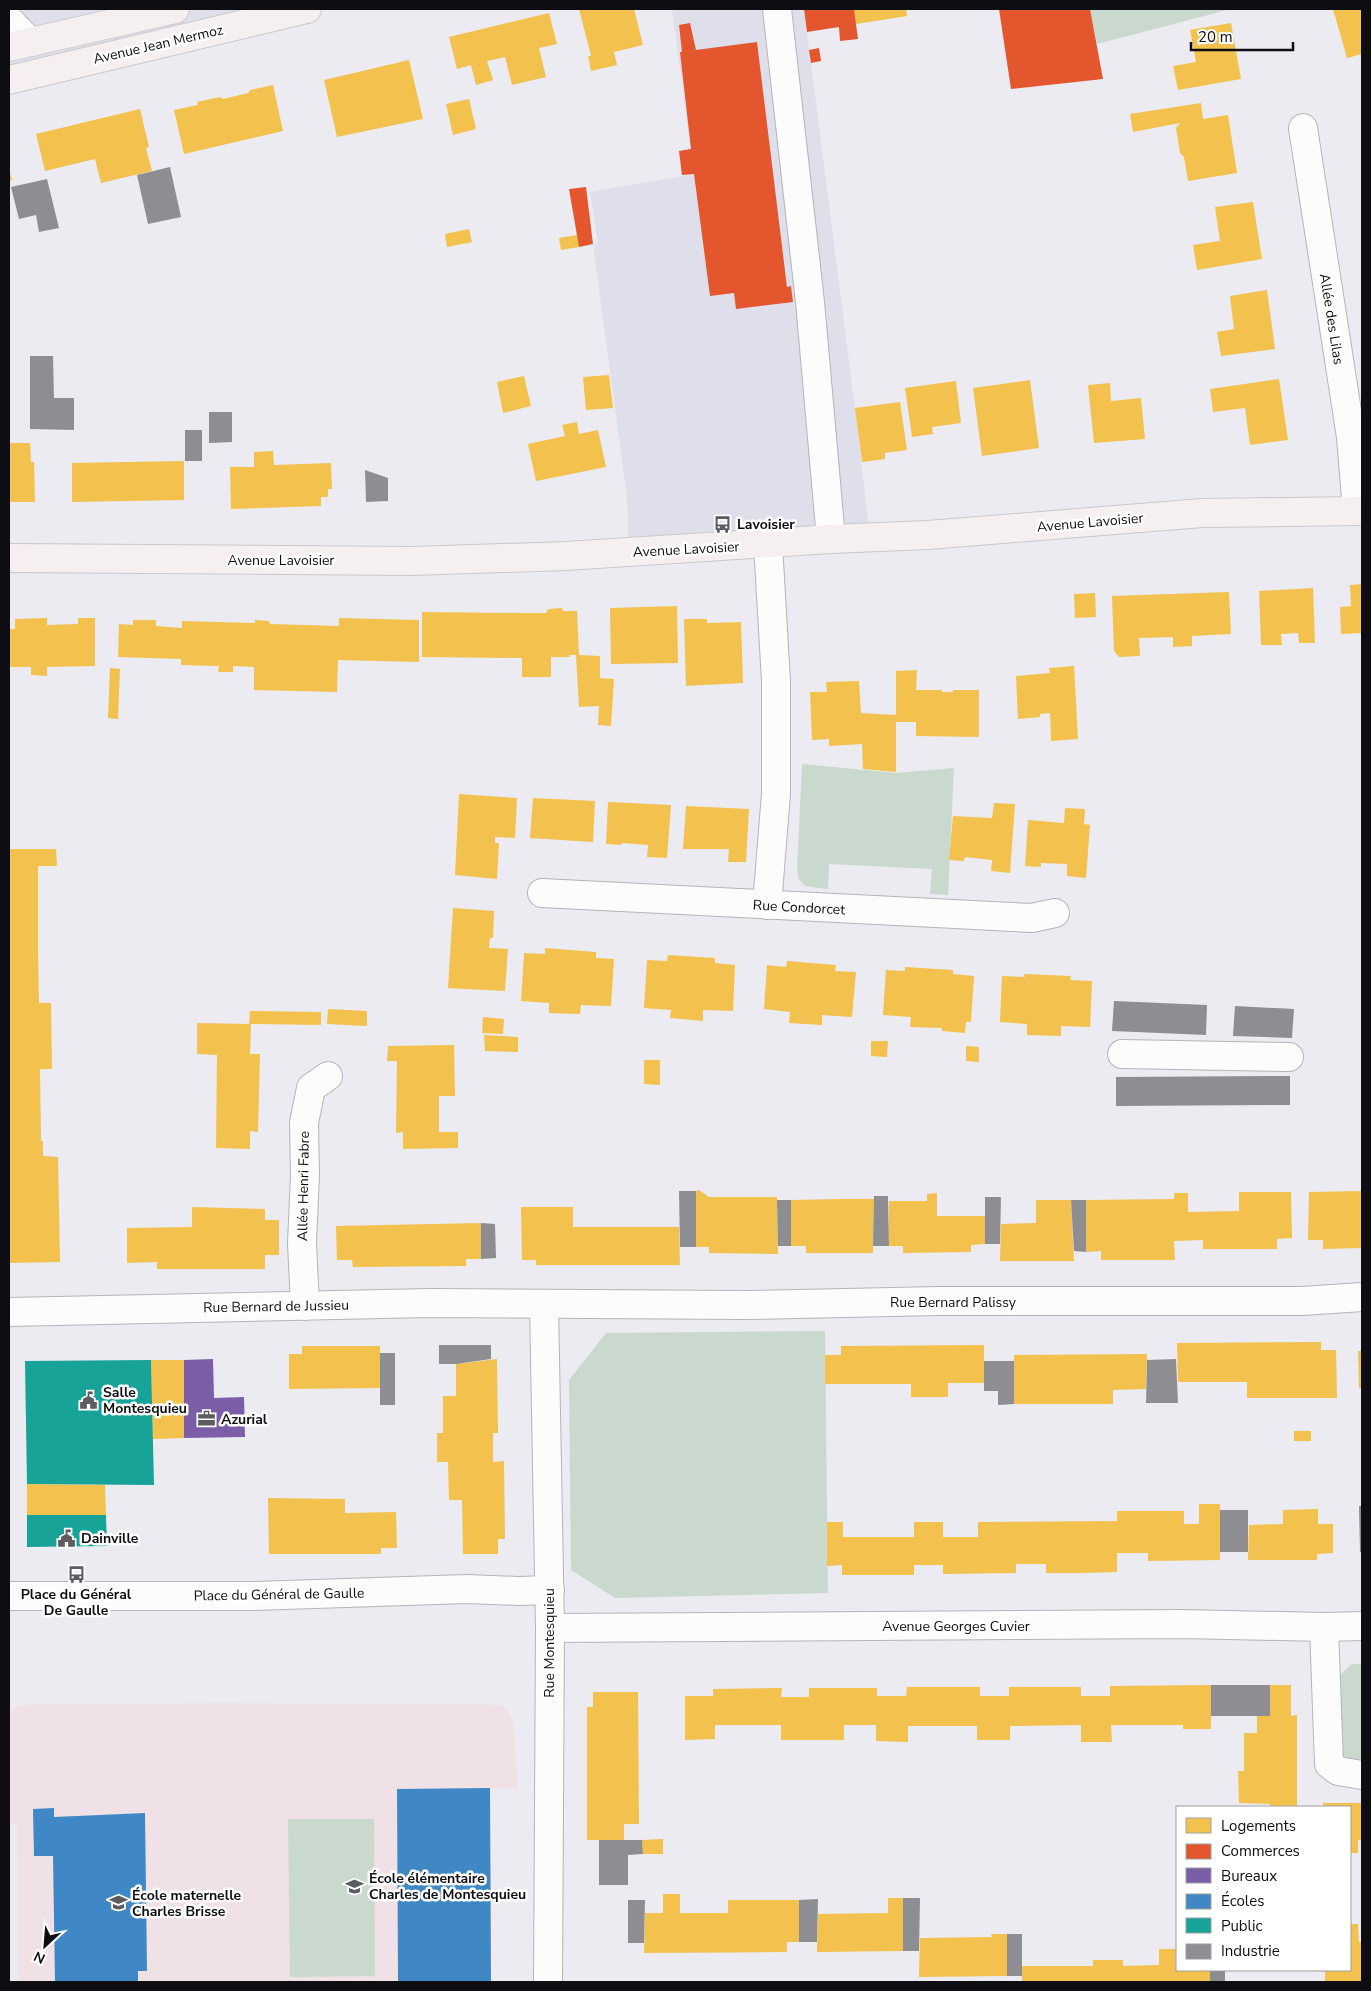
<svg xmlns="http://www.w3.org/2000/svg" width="1371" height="1991" font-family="'Nunito Sans',sans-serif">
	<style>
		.built { fill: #dfdfec }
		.education { fill: #efe1e5 }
		.green { fill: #c9d9cd }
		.homes { fill: #f2c14e }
		.shops { fill: #e4572e }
		.offices { fill: #7b5ea7 }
		.schools { fill: #3f88c5 }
		.public { fill: #17a398 }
		.industry { fill: #8d8d92 }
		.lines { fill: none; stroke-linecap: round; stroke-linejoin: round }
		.minor-casing { stroke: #b4b4b9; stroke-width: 30 }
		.major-casing { stroke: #c8c8cb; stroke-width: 30 }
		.minor { stroke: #fcfcfd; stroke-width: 28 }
		.major { stroke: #f5eff0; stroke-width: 28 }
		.labels { text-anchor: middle; stroke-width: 5; stroke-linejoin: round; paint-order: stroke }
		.street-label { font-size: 14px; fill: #0e0e12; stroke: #fff }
		.poi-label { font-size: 14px; font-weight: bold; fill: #0e0e12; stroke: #fff; text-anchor: start }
	</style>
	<rect width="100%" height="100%" fill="#ebebf1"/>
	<g class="built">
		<path d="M9 9H249L9 66Z"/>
		<path d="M672 9H804L855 408 870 538 629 552 627 498 593 244 598 243 590 192 694 174Z"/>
	</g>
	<path class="education" d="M225 1703 503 1705 513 1720 518 1789 490 1788 491 1982H18L17 1825 9 1824V1710L22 1705Z"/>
	<g class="green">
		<path d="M1090 9H1231L1097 44Z"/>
		<path d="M802 764 896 773 954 768 948 895 930 894 932 869 829 864 828 889 805 886 799 879 797 871Z"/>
		<path d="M825 1331 828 1593 615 1598 571 1570 569 1380 606 1333Z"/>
		<path d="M1352 1664H1362V1760C1352 1760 1345 1759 1338 1751L1336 1686 1342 1673Z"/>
		<path d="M288 1819H374L375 1976 290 1977Z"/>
	</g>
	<g class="homes">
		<path d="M579 9H634L643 45 614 52 617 65 591 71 588 56H591Z"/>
		<path d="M854 9H906L907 16 856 24Z"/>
		<path d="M1333 9H1362V54L1347 58Z"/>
		<path d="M549 13 557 44 539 48 546 77 512 85 505 57 487 61 493 80 476 85 471 65 457 69 449 37Z"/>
		<path d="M1231 23 1241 79 1178 90 1173 66 1196 62 1190 30Z"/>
		<path d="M409 60 423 119 337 137 324 80Z"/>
		<path d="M273 85 283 131 184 154 174 110 198 105 197 102 220 97 223 99 248 93 250 90Z"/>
		<path d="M469 99 476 129 453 135 446 104Z"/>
		<path d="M1201 103 1203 119 1228 115 1237 173 1188 181 1184 157 1180 153 1176 128 1180 123 1133 132 1130 114Z"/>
		<path d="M140 109 149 147 146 148 152 171 101 183 95 159 45 171 36 134Z"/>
		<path d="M9 169 12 180 9 181Z"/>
		<path d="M1253 202 1262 259 1197 270 1193 245 1220 241 1215 207Z"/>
		<path d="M469 229 472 242 447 247 445 234Z"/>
		<path d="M577 235 579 247 561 250 559 238Z"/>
		<path d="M1267 290 1275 349 1221 356 1217 332 1234 329 1230 296Z"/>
		<path d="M609 375 613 408 586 410 583 377Z"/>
		<path d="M524 376 531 406 503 413 497 382Z"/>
		<path d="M1279 379 1288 440 1250 445 1245 408 1213 412 1210 389Z"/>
		<path d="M1030 380 1039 448 982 456 973 388Z"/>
		<path d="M956 381 961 423 932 427 933 434 912 437 905 388Z"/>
		<path d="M1110 383 1111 401 1141 398 1145 439 1094 443 1088 385Z"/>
		<path d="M900 402 907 450 885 453V459L862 462 855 408Z"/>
		<path d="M577 422 579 434 598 430 606 467 536 481 528 444 565 436 562 425Z"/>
		<path d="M9 443H30L31 462H34L35 502H9Z"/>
		<path d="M273 451 274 465 331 463 332 489H328V497H321V506L231 509 230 467H254V452Z"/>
		<path d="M184 461V500L72 502V463Z"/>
		<path d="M1362 584V633L1341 634 1340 607 1351 606 1350 585Z"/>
		<path d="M1313 588 1315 643H1299L1298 633 1281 634 1282 645H1261L1259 591Z"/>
		<path d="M1229 592 1231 634 1192 636V646L1173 647V637L1139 638 1140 656 1119 657 1114 651 1112 596Z"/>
		<path d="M1095 593 1096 617 1075 618 1074 594Z"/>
		<path d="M677 606 678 663 611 664 610 608Z"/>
		<path d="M562 608 563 611H577L579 655 600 656V678L614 679 611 726 598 725 599 706 579 707 576 655H569L570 657H551V677H522V658L422 657V612L522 613H546L548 609Z"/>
		<path d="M47 618V625L78 624V618H95V666L47 667V676L31 675V667H9V629H15V619Z"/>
		<path d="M339 618 419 620V662L338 660 337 692 254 690V667L233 666V672H218L219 666 181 665V659L118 657 119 624 133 625V620H156V626L182 628V621L255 623V620L269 621 270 624 339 626Z"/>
		<path d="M684 619H707V623L741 622 743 683 686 686Z"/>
		<path d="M1074 666 1078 739 1051 741 1050 713 1040 714V717L1018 719 1016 676 1050 673 1049 668Z"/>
		<path d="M110 668 120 669 118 719 108 718Z"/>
		<path d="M917 670 916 690H942V692H953V690H979V737L916 736V722H896V772L863 769 862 744 829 746V739L812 740 810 692H827L826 682 859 681 861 713 896 715V671Z"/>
		<path d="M459 794 517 798 515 838 495 837V843H499L497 879 455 875Z"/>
		<path d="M533 798 595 801 593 842 530 838Z"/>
		<path d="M608 802 671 805 667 858 647 857 648 845 622 843 621 845 606 844Z"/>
		<path d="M994 803 1015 804 1010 873 991 871 992 860 965 857 964 861 949 860 953 816 992 818Z"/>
		<path d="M686 806 749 809 746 862H728L729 849H683Z"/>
		<path d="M1065 808 1085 809 1084 824 1090 825 1086 878 1067 876V864L1041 863V867L1025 866 1028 820 1064 823Z"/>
		<path d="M9 849H56L57 866H38V952L39 1003H51L52 1069H40L41 1141H43V1156L58 1157 60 1262 9 1263Z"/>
		<path d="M453 908 494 911 493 938H490L489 948 508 949 505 991 448 988Z"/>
		<path d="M545 948 596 952V958L614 959 611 1006 581 1005 580 1014 549 1013V1003L521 1001 524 953 545 954Z"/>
		<path d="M668 955 715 958V963L735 965 733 1011 703 1010V1021L670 1018 671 1010 644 1008 647 960 667 961Z"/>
		<path d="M787 961 836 965 835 971 856 972 852 1017 822 1015V1025L789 1023 790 1012 764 1009 767 965 786 967Z"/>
		<path d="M905 967 953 970V974L974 976 971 1022H966L965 1033 942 1031V1028L910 1027 911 1017 883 1015 886 970 905 971Z"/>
		<path d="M1024 974 1071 976 1070 980 1092 981 1090 1027 1061 1026V1036L1027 1035V1024L1000 1022 1002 976 1025 977Z"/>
		<path d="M328 1009 367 1011V1026L327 1024Z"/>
		<path d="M250 1011 321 1012V1025L249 1024Z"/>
		<path d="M483 1017 504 1019 503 1034 482 1033Z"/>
		<path d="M197 1023 251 1024 250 1054H260L258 1132 250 1131V1149L216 1148 217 1055 197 1054Z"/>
		<path d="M484 1035 518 1037V1052L485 1051Z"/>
		<path d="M871 1041H888L887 1057 871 1056Z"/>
		<path d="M454 1045 455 1096H439V1132H458V1148L403 1149V1132L396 1133 397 1061H387L388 1046Z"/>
		<path d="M966 1046 979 1047V1062L966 1061Z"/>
		<path d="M644 1060H660V1085L644 1084Z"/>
		<path d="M699 1190 709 1197H777L778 1254 709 1253V1247H696V1191Z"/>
		<path d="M1362 1191V1248L1323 1249V1240H1308L1309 1192Z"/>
		<path d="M1239 1192H1291L1292 1238 1277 1239V1249H1203V1240L1174 1241 1175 1260H1101V1251L1086 1252V1200L1174 1199V1193H1188V1212L1239 1211Z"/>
		<path d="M937 1193V1216H985V1244L971 1245V1252L903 1253V1246H889V1201H927V1194Z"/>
		<path d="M840 1199H874L873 1253H806V1246H791V1200Z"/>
		<path d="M1036 1200H1071L1074 1261H1000L1001 1224 1036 1223Z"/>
		<path d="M192 1207 265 1209V1220H279V1255H265V1269H157V1262L127 1263V1228L192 1227Z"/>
		<path d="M521 1207H573V1227H679L680 1265H536V1260H522Z"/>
		<path d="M481 1223V1259H466V1266L353 1267 352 1260H337L336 1226Z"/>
		<path d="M1321 1342V1350H1336L1337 1398H1247V1382H1178L1177 1343Z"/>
		<path d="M984 1345V1383H948V1397H911V1384H825V1355H841V1346Z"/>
		<path d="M302 1346H380V1388L289 1389V1354H302Z"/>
		<path d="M1358 1351H1362V1388H1359Z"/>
		<path d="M1147 1354 1146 1389 1113 1390V1404H1014V1355Z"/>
		<path d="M497 1359 498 1433H493V1462L504 1461 505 1539H498V1554H463L462 1500H449L448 1462H437V1433H443V1396H456V1364Z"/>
		<path d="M151 1360H184V1438L153 1439Z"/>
		<rect x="1294" y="1431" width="17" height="10"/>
		<path d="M27 1484 105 1485 106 1515H27Z"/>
		<path d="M268 1498 345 1499V1513L396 1512 397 1548H381V1554H269Z"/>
		<path d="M1199 1504H1220V1560L1148 1561V1553H1117V1572L1083 1573H1046V1564H1016V1573L943 1574V1565H914V1575H842V1565L827 1566V1522H843V1537H914V1522H943V1537H978V1522L1117 1521V1511H1184V1524H1199Z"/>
		<path d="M1318 1509V1524H1333V1553L1317 1554V1560H1248L1249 1525 1283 1524V1510Z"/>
		<path d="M1211 1685V1729H1183V1725H1111L1112 1742H1081V1725L1010 1726V1740H977V1726H908V1742L876 1741V1725H844V1740H781V1725H715V1739L685 1740V1696H713V1689L782 1688 781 1697H809V1688H877V1696H906L907 1687H980V1696H1009V1687H1081V1696H1110V1686Z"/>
		<path d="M1270 1685H1291V1716L1297 1715V1807H1270V1804L1239 1803 1238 1771H1244V1733H1257V1715L1270 1716Z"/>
		<path d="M593 1692H638L639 1824H624V1840H587V1707H593Z"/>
		<path d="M1323 1803H1362V1840H1358V1853H1350V1807H1323Z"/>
		<path d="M663 1839V1854H643L642 1840Z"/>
		<path d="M663 1894H680V1913H728V1900H799V1942H787V1952L644 1953 645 1913H663Z"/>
		<path d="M888 1898H903V1951L817 1952 818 1914 888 1913Z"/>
		<path d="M1350 1924H1358L1359 1942H1362V1982H1325V1970H1350Z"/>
		<path d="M991 1934H1007V1976L919 1977 920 1938 992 1937Z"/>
		<path d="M1159 1949H1176L1177 1970H1210V1982H1022V1966H1093V1960H1123V1966L1159 1965Z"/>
	</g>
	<g class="shops">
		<path d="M804 9H854L858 39 840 41 839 27 807 32Z"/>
		<path d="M999 9H1090L1103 79 1011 89Z"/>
		<path d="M690 23 696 50 757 42 787 287 791 286 793 302 736 309 734 293 710 296 694 174 682 175 679 151 691 149 680 52H682L679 25Z"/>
		<path d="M819 48 821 61 811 63 809 50Z"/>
		<path d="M586 187 593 244 579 247 569 189Z"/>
	</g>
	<path class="offices" d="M213 1359 214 1398 244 1397 245 1437 184 1438V1360Z"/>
	<g class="schools">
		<path d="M490 1788 491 1982H398L397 1789Z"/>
		<path d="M54 1808V1817L145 1813 147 1971H138V1982H55L53 1856H34L33 1809Z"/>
	</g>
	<g class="public">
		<path d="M151 1360 154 1485 27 1484 25 1361Z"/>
		<path d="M27 1515H106L107 1546 27 1547Z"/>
	</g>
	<g class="industry">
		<path d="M170 167 181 217 148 224 137 175Z"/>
		<path d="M47 179 59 228 39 232 36 215 19 219 11 187Z"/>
		<path d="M30 356H53L54 398H74V430L30 429Z"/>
		<path d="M209 412H232V442L209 443Z"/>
		<rect x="185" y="430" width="17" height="31"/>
		<path d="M365 470 388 478V501L366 502Z"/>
		<path d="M1114 1001 1207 1005 1206 1035 1112 1031Z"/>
		<path d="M1235 1006 1294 1009 1292 1038 1233 1036Z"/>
		<path d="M1290 1076V1105L1116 1106V1077Z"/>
		<path d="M679 1191H696V1247H680Z"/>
		<path d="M874 1196H888L889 1246H873Z"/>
		<path d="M985 1197H1001L1000 1244H985Z"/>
		<path d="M777 1200H791V1246H778Z"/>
		<path d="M1071 1200H1086V1252L1074 1251Z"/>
		<path d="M481 1223 495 1224 496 1258 481 1259Z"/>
		<path d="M439 1345H491V1359L456 1364H439Z"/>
		<rect x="380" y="1353" width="15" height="52"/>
		<path d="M1176 1359 1178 1403H1146L1147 1360Z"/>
		<path d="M984 1361H1014V1404L998 1405V1391H984Z"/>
		<path d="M1359 1506H1362V1552H1360Z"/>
		<rect x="1220" y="1510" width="28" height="42"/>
		<rect x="1211" y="1685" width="59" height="31"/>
		<path d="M599 1840H642L643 1854 628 1855V1885H599Z"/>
		<path d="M903 1898H920L919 1951H903Z"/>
		<path d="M818 1899 817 1942H799V1900Z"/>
		<path d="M628 1900H645L644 1943H628Z"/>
		<rect x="1007" y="1934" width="15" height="42"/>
		<rect x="1210" y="1970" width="15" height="12"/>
	</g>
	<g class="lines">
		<defs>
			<g id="minor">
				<path d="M777 9 810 302 831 539"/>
				<path d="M9 20 30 42"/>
				<path d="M1303 128 1351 437 1357 511"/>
				<path d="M542 893 1032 918 1055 913"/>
				<path d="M767 905 776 794V681L768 544"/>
				<path d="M1122 1054 1289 1057"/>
				<path d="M544 1304 550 1628 548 1982"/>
				<path d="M305 1306 302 1243 305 1175 304 1123 311 1088 328 1076"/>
				<path d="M9 1312 429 1303 747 1305 939 1301H1302L1362 1297"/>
				<path d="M9 1596H252L467 1589 518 1591 550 1590"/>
				<path d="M1324 1627 1329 1764 1338 1771 1362 1775"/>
				<path d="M550 1628 1182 1624 1324 1627 1362 1626"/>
			</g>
			<g id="major">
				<path d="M9 47 175 9"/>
				<path d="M9 80 307 9"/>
				<path d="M9 558 412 561 566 556 831 539 928 535 1202 513 1362 511"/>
			</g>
		</defs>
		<use href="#minor" class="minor-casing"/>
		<use href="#major" class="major-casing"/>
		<use href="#minor" class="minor"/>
		<use href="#major" class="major"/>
	</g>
	<defs>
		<symbol id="bus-bare" viewBox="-9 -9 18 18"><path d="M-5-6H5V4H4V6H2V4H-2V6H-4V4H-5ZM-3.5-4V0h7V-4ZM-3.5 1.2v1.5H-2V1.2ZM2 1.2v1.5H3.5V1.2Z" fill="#5b5b60" stroke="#fff" stroke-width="2.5" paint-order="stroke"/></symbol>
		<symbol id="civic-bare" viewBox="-9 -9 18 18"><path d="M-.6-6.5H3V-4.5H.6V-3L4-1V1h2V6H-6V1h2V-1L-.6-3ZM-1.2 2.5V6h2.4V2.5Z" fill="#5b5b60" stroke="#fff" stroke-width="2.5" paint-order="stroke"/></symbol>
		<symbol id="office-bare" viewBox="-9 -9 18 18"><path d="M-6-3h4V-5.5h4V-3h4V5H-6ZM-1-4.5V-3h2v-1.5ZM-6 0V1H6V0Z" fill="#5b5b60" stroke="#fff" stroke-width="2.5" paint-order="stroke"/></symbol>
		<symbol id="school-bare" viewBox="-9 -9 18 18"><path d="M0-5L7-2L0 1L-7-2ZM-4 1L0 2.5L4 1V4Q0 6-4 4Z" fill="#5b5b60" stroke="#fff" stroke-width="2.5" paint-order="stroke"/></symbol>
	</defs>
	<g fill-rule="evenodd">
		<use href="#bus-bare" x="710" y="512" width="25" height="25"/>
		<use href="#civic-bare" x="76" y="1388" width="25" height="25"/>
		<use href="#office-bare" x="194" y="1406" width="25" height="25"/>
		<use href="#civic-bare" x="54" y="1526" width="25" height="25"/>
		<use href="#bus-bare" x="64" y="1562" width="25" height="25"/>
		<use href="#school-bare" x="342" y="1874" width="25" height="25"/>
		<use href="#school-bare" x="106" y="1890" width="25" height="25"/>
	</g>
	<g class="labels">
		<g class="street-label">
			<text transform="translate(158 44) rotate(-13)" y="5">Avenue Jean Mermoz</text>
			<text transform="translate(1332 319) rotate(81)" y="5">Allée des Lilas</text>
			<text transform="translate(1090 522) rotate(-5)" y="5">Avenue Lavoisier</text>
			<text transform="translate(686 549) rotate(-3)" y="5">Avenue Lavoisier</text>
			<text x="281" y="565">Avenue Lavoisier</text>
			<text transform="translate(799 907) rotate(3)" y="5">Rue Condorcet</text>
			<text transform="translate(303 1186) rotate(-89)" y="5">Allée Henri Fabre</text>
			<text x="953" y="1307">Rue Bernard Palissy</text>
			<text transform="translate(276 1306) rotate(-1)" y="5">Rue Bernard de Jussieu</text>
			<text transform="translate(279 1594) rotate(-1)" y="5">Place du Général de Gaulle</text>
			<text x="956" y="1631">Avenue Georges Cuvier</text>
			<text transform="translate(549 1643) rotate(-90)" y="5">Rue Montesquieu</text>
		</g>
		<g class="poi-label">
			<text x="737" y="529">Lavoisier</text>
			<text x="103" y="1397">Salle<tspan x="103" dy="16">Montesquieu</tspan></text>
			<text x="221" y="1424">Azurial</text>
			<text x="81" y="1543">Dainville</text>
			<text x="76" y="1599" text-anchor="middle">Place du Général<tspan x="76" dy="16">De Gaulle</tspan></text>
			<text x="369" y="1883">École élémentaire<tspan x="369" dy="16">Charles de Montesquieu</tspan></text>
			<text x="132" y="1900">École maternelle<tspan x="132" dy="16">Charles Brisse</tspan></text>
		</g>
	</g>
	<rect width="1371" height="1991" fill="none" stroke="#0e0e12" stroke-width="20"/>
	<rect x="1176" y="1806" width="175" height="165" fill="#ffffff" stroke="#9f9fa0"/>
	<rect x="1186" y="1818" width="25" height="15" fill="#f2c14e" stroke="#9f9fa0"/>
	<text x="1221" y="1831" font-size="15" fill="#0e0e12">Logements</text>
	<rect x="1186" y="1844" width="25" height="15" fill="#e4572e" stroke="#9f9fa0"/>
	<text x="1221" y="1856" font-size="15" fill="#0e0e12">Commerces</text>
	<rect x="1186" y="1868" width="25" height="15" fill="#7b5ea7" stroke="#9f9fa0"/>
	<text x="1221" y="1881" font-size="15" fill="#0e0e12">Bureaux</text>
	<rect x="1186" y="1894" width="25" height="15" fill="#3f88c5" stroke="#9f9fa0"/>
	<text x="1221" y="1906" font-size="15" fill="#0e0e12">Écoles</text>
	<rect x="1186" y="1918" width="25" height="15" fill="#17a398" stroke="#9f9fa0"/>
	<text x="1221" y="1931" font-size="15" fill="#0e0e12">Public</text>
	<rect x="1186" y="1944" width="25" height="15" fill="#8d8d92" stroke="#9f9fa0"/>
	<text x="1221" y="1956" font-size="15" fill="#0e0e12">Industrie</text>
	<g transform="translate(45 1946) rotate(206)" stroke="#ffffff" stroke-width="4" paint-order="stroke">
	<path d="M0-4L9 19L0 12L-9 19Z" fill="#0e0e12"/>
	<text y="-8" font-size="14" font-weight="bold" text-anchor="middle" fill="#0e0e12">N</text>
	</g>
	<path d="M1191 42v8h102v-8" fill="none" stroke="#0e0e12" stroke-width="2.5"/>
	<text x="1198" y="42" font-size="15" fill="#0e0e12" stroke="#ffffff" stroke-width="4" paint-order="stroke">20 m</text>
</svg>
